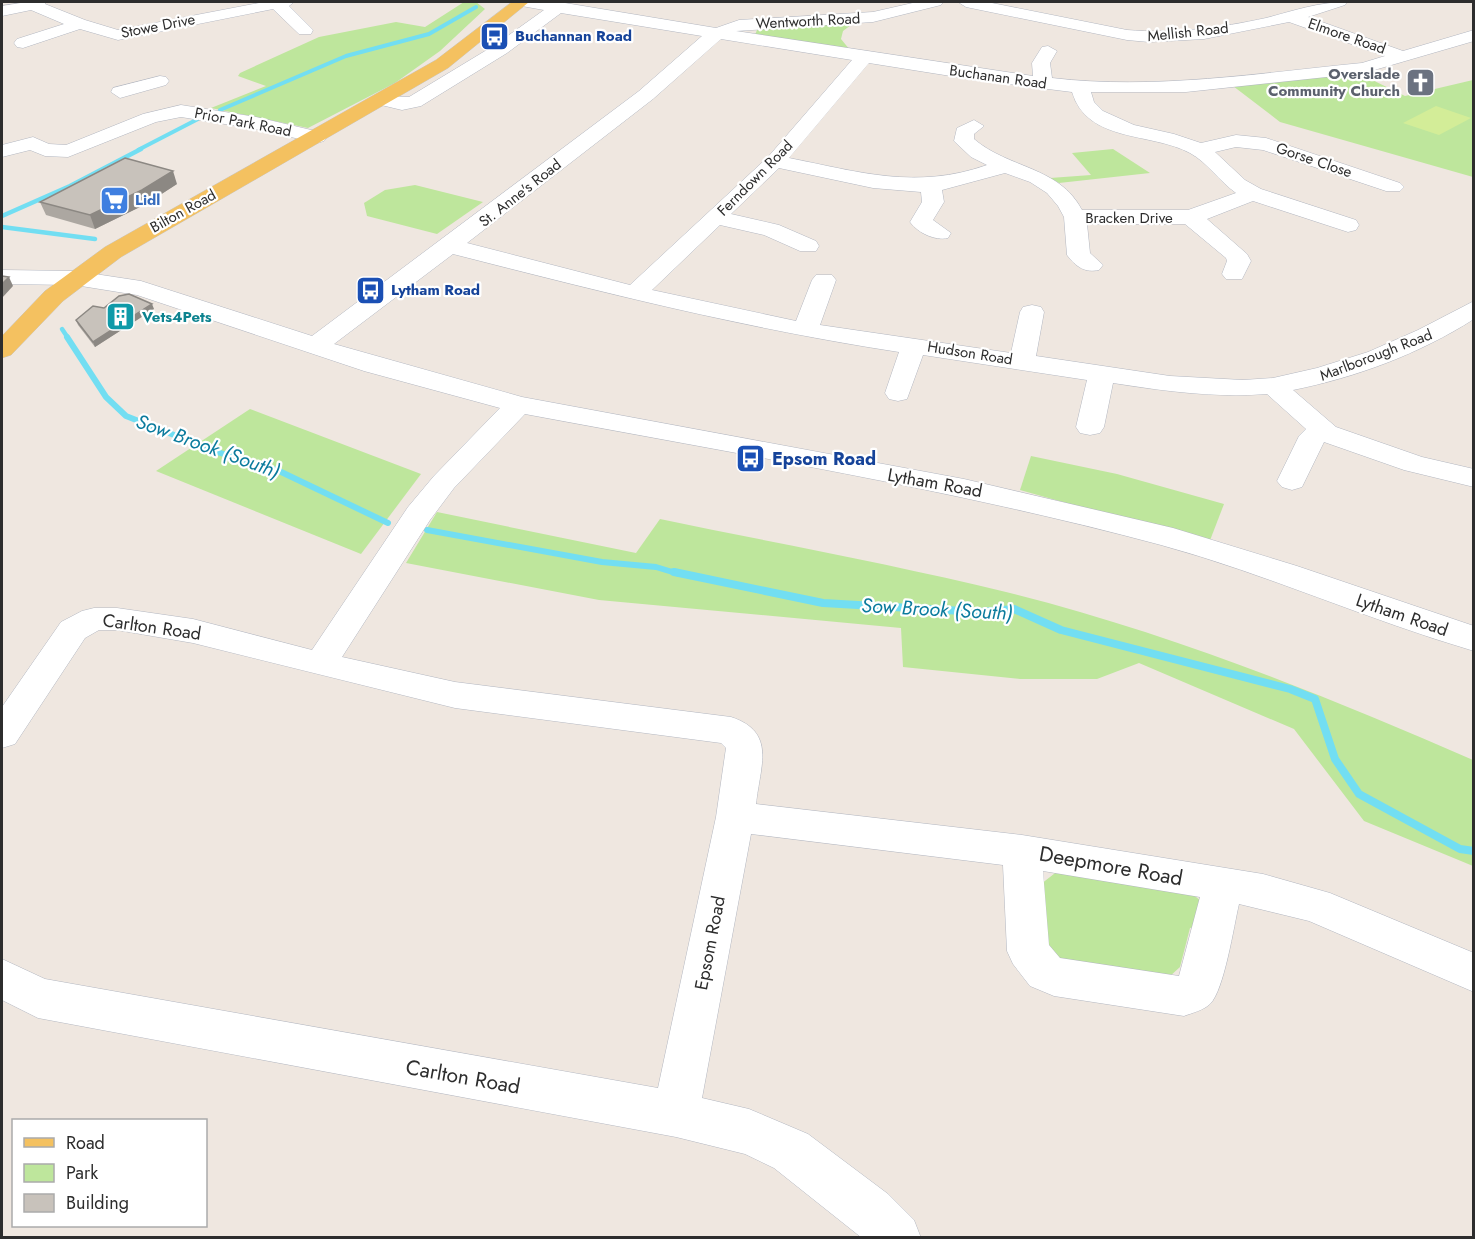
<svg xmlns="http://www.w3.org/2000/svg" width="1475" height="1239" font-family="Jost,sans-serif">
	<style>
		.green { fill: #bee69c }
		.pitch { fill: #d3ed98 }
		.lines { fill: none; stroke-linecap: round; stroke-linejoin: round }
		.stream-far3 { stroke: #72def2; stroke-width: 4 }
		.stream-far2 { stroke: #72def2; stroke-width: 4.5 }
		.stream-far1 { stroke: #72def2; stroke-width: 6 }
		.stream { stroke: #72def2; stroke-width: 8 }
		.minor-casing { stroke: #b3b7c1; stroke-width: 1 }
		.major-casing { stroke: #c8c8c8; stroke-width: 1 }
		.minor { fill: #fff; fill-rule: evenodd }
		.major { fill: #f4c160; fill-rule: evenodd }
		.wall { fill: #aca7a1 }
		.shaded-wall { fill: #8c8883 }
		.building { fill: #c8c2bb; stroke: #8c8883; stroke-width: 1.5 }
		.labels { text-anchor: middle; stroke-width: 4.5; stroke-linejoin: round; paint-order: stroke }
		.far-street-label { font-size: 15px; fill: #2d2d2d; stroke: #fff }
		.far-transit-label { font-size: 15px; font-weight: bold; fill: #164399; stroke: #fff; text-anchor: start }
		.far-worship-label { font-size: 15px; font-weight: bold; fill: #5b616d; stroke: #fff; text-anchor: end }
		.far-shop-label { font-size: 15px; font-weight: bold; fill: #366cbe; stroke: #fff; text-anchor: start }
		.far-culture-label { font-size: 15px; font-weight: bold; fill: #0d838f; stroke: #fff; text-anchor: start }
		.transit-label { font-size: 18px; font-weight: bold; fill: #164399; stroke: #fff; text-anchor: start }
		.street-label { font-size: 18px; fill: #2d2d2d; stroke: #fff }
		.water-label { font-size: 20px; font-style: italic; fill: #0b7b9d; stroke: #fff }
		.near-street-label { font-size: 21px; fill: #2d2d2d; stroke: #fff }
	</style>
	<rect width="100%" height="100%" fill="#efe7e0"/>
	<g class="green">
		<path d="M464 2H476L485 9 440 51 395 83 308 128 211 108 266 86 238 76 240 73 319 37 396 22 425 27Z"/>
		<path d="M855 22 843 31 841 39 850 50 755 35 757 30 766 27Z"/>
		<path d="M1358 73 1405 96 1473 80V177L1280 122 1233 86Z"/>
		<path d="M1113 149 1150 173 1059 183 1050 178 1091 175 1072 153Z"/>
		<path d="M415 185 483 202 437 234 367 216 364 203 385 190Z"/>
		<path d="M250 409 421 474 361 554 156 471Z"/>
		<path d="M1031 456 1117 474 1224 504 1209 543 1020 490Z"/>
		<path d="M437 512 636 553 660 519C775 543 892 564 1006 592 1167 632 1322 694 1473 760V866L1364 821 1294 729 1139 663 1097 679H1020L903 667 901 628 599 600 406 563Z"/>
		<path d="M1059 870 1189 891 1202 902 1198 926 1190 928 1180 967 1169 977 1055 961 1049 951 1041 884Z"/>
	</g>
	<path class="pitch" d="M1436 106 1471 118 1439 135 1403 123Z"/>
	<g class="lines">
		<g class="stream-far3">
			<path d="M220 110 346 56 429 34 476 7"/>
			<path d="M138 150 198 119"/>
		</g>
		<g class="stream-far2">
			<path d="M2 216 70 186 141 149"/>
			<path d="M2 227 95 239"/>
			<path d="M62 329 68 338"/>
		</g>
		<g class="stream-far1">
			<path d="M67 337 106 397 126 416 217 452 277 470 388 523"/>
			<path d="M427 530 602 562 656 567 679 574"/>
		</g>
		<path class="stream" d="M674 572 823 603 981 612 1014 609 1061 630 1290 689 1315 699 1335 759 1359 794 1460 849 1474 851"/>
		<defs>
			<g id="minor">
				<path d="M27 2H46L45 4 85 20 118 30 264 2H294L289 6 313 30 311 34H299L273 9 118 40 80 29 23 48 17 47 14 43 17 39 64 24 31 10 2 16V6Z"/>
				<path d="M514 2H559L716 28 739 20 873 12 917 2H943L941 5 873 22 736 31 1033 76 1032 63 1042 47 1048 46 1057 51 1050 63 1052 78C1155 90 1260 73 1362 63L1385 56 1289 22 1204 39 1149 42 1127 40 966 7 958 2H987L1127 30C1174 34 1220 28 1266 18 1293 11 1318 2 1347 2L1345 5 1308 17 1403 51 1474 30V41L1364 73 1186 92H1091L1094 102 1103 111 1134 125 1174 134 1201 143 1236 135 1266 138 1400 183 1404 187 1400 191H1386L1263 150 1236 147 1215 152 1245 180 1261 189 1356 220 1359 225 1356 230 1348 232 1253 201 1207 219 1247 254 1251 261 1242 279H1226L1222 274 1227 261 1226 258 1185 224H1087L1090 253 1103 265 1099 270C1085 273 1076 267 1067 255L1064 217 1058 206 1047 193 1030 182 1005 173 942 190 944 202 933 220 951 233 948 238C935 241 918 233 910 222L922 202 921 192 873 188 779 168 731 214 779 225 816 241 819 246 816 251H800L764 235 720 225 652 290 796 321 812 280 816 275H832L836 280 820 325 1011 353 1020 312 1023 307 1032 305 1041 307 1044 312 1036 356 1170 376 1243 380 1273 378 1317 368 1368 352 1418 330 1474 301V319C1419 354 1357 377 1293 390L1336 427 1422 457 1474 469V487L1404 470 1324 442 1302 487 1292 490 1282 487 1277 481 1299 436 1306 429 1267 394C1215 398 1164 391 1113 383L1104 427 1100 433 1090 435 1080 433 1076 427 1087 380 923 355 907 399 898 401 889 399 885 393 899 352C748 329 601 292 453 254L334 344 522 397 964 479 1173 528 1297 566 1474 626V651C1368 620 1267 574 1161 545 952 489 738 454 525 414L454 488 430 520 342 657 455 682 731 717C777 732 760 766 756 804L1022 835 1263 874 1330 893 1474 953V992L1309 921 1239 904C1234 925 1224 991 1210 1004 1204 1010 1192 1013 1184 1016L1054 996 1030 986 1013 964 1007 951 1003 865 751 834 702 1098 749 1109 808 1134 888 1194 914 1220 921 1238H862L774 1168 745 1154 676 1137 38 1018 2 1000V959L45 979 658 1088 716 817 726 748 721 743 455 708 193 643 117 630H99L85 638 15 744 2 748V707L61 622 82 611 94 608H117L193 619 312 650 408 507 434 476 500 408 364 371 137 295 75 285 2 284V270L75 271 141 281 312 336 639 91 702 36 561 13 507 53 421 106 402 110 377 104 375 100 377 96 409 97 495 45 544 10 516 5ZM721 39 852 60 768 157 630 285 467 243 653 99ZM869 63 976 80 1072 92C1087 143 1151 132 1190 153 1208 163 1219 181 1236 193L1188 210H1082C1059 166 1009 169 974 139V134L984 126 974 120 957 128 954 141 971 157 987 165C916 190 860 172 789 158ZM1043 871 1200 897 1179 976 1060 958 1049 945Z"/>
				<path d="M160 76 166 77 169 81 166 85 120 98 111 92 113 88Z"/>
				<path d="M181 105 256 117 324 133 327 137 324 141 317 143 256 129 181 117 156 122 68 157 45 156 30 150 2 157V145L33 137 49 144 66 145 143 114Z"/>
			</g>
			<path id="major" d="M512 2H529L448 68 121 257 63 301 11 355 2 358V336L45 291 105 247 436 60Z"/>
		</defs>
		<use href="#minor" class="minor-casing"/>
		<use href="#major" class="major-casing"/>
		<use href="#minor" class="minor"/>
		<use href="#major" class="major"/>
	</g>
	<g class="wall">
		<path d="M177 184 146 204 95 229 46 215 40 202Z"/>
		<path d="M154 309 95 347 78 325 76 320Z"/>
	</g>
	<g class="shaded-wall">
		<path d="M173 171 177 184 146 204 95 229 90 215Z"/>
		<path d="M9 277 13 286 2 298V284Z"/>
		<path d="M152 304 154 309 95 347 93 342Z"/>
	</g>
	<g class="building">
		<path d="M125 158 173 171 142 190 90 215 40 202Z"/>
		<path d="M2 276 9 277 2 284Z"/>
		<path d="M129 294 152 304 93 342 76 320 93 306 104 308 119 296Z"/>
	</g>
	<defs>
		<symbol id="bus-square" viewBox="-11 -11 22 22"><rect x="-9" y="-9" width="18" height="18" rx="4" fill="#1a4fb4" stroke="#fff"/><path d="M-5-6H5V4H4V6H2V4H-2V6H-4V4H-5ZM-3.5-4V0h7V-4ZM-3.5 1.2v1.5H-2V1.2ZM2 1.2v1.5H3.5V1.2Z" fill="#fff"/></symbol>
		<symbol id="church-square" viewBox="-11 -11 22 22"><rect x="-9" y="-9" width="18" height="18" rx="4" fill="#6b7280" stroke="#fff"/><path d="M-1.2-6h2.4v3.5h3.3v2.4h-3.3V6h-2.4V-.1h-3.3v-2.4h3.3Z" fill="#fff"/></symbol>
		<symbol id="supermarket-square" viewBox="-11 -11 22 22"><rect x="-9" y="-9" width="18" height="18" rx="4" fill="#3f7fe0" stroke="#fff"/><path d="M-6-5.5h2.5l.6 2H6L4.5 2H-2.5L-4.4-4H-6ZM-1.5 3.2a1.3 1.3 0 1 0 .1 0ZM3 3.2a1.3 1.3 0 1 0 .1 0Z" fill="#fff"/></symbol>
		<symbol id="building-square" viewBox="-11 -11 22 22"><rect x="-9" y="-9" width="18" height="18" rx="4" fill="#0f9aa8" stroke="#fff"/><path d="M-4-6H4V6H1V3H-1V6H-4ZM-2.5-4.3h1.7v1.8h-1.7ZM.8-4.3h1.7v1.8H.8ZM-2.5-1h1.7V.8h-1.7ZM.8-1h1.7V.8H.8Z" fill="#fff"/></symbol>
	</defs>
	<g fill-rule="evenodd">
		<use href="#bus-square" x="478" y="20" width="33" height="33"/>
		<use href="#church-square" x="1404" y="66" width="33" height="33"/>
		<use href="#supermarket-square" x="98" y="184" width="33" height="33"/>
		<use href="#bus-square" x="354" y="274" width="33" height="33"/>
		<use href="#building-square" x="104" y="300" width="33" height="33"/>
		<use href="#bus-square" x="734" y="442" width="33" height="33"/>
	</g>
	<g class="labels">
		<g class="far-street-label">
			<text transform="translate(808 21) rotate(-3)" y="5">Wentworth Road</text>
			<text transform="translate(158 26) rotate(-11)" y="5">Stowe Drive</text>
			<text transform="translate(1188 32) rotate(-6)" y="5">Mellish Road</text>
			<text transform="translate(1347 36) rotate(19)" y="5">Elmore Road</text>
			<text transform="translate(998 77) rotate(8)" y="5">Buchanan Road</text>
			<text transform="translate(243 122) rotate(11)" y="5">Prior Park Road</text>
			<text transform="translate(1314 160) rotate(19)" y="5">Gorse Close</text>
			<text transform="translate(755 178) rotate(-45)" y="5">Ferndown Road</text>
			<text transform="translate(520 193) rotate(-38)" y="5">St. Anne's Road</text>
			<text transform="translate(183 211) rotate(-29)" y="5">Bilton Road</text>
			<text x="1129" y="223">Bracken Drive</text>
			<text transform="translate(970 353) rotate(9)" y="5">Hudson Road</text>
			<text transform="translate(1376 355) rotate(-21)" y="5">Marlborough Road</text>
		</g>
		<g class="far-transit-label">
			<text x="515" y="41">Buchannan Road</text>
			<text x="391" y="295">Lytham Road</text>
		</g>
		<g class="far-worship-label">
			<text x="1400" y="79">Overslade<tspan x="1400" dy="17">Community Church</tspan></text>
		</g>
		<g class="far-shop-label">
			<text x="135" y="205">Lidl</text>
		</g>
		<g class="far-culture-label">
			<text x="142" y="322">Vets4Pets</text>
		</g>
		<g class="transit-label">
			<text x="772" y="465">Epsom Road</text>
		</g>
		<g class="street-label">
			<text transform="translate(935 483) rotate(10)" y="6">Lytham Road</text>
			<text transform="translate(1402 615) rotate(19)" y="6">Lytham Road</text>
			<text transform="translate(152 627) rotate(8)" y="6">Carlton Road</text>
			<text transform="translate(710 943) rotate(-79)" y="6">Epsom Road</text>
		</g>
		<g class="water-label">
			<text transform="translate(208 446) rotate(20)" y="7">Sow Brook (South)</text>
			<text transform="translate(937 609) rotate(3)" y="7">Sow Brook (South)</text>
		</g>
		<g class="near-street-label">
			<text transform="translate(1111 866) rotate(10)" y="7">Deepmore Road</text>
			<text transform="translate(463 1077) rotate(10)" y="7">Carlton Road</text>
		</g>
	</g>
	<rect width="1475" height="1239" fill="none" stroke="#2d2d2d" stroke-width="6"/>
	<rect x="12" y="1119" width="195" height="108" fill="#ffffff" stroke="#ababab" stroke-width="1.5"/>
	<rect x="24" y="1138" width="30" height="9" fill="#f4c160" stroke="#ababab" stroke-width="1.5"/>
	<text x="66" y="1149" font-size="18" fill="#2d2d2d">Road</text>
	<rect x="24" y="1164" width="30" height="18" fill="#bee69c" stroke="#ababab" stroke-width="1.5"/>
	<text x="66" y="1179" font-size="18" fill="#2d2d2d">Park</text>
	<rect x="24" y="1194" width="30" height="18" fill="#c8c2bb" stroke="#ababab" stroke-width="1.5"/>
	<text x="66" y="1209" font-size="18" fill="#2d2d2d">Building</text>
</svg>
